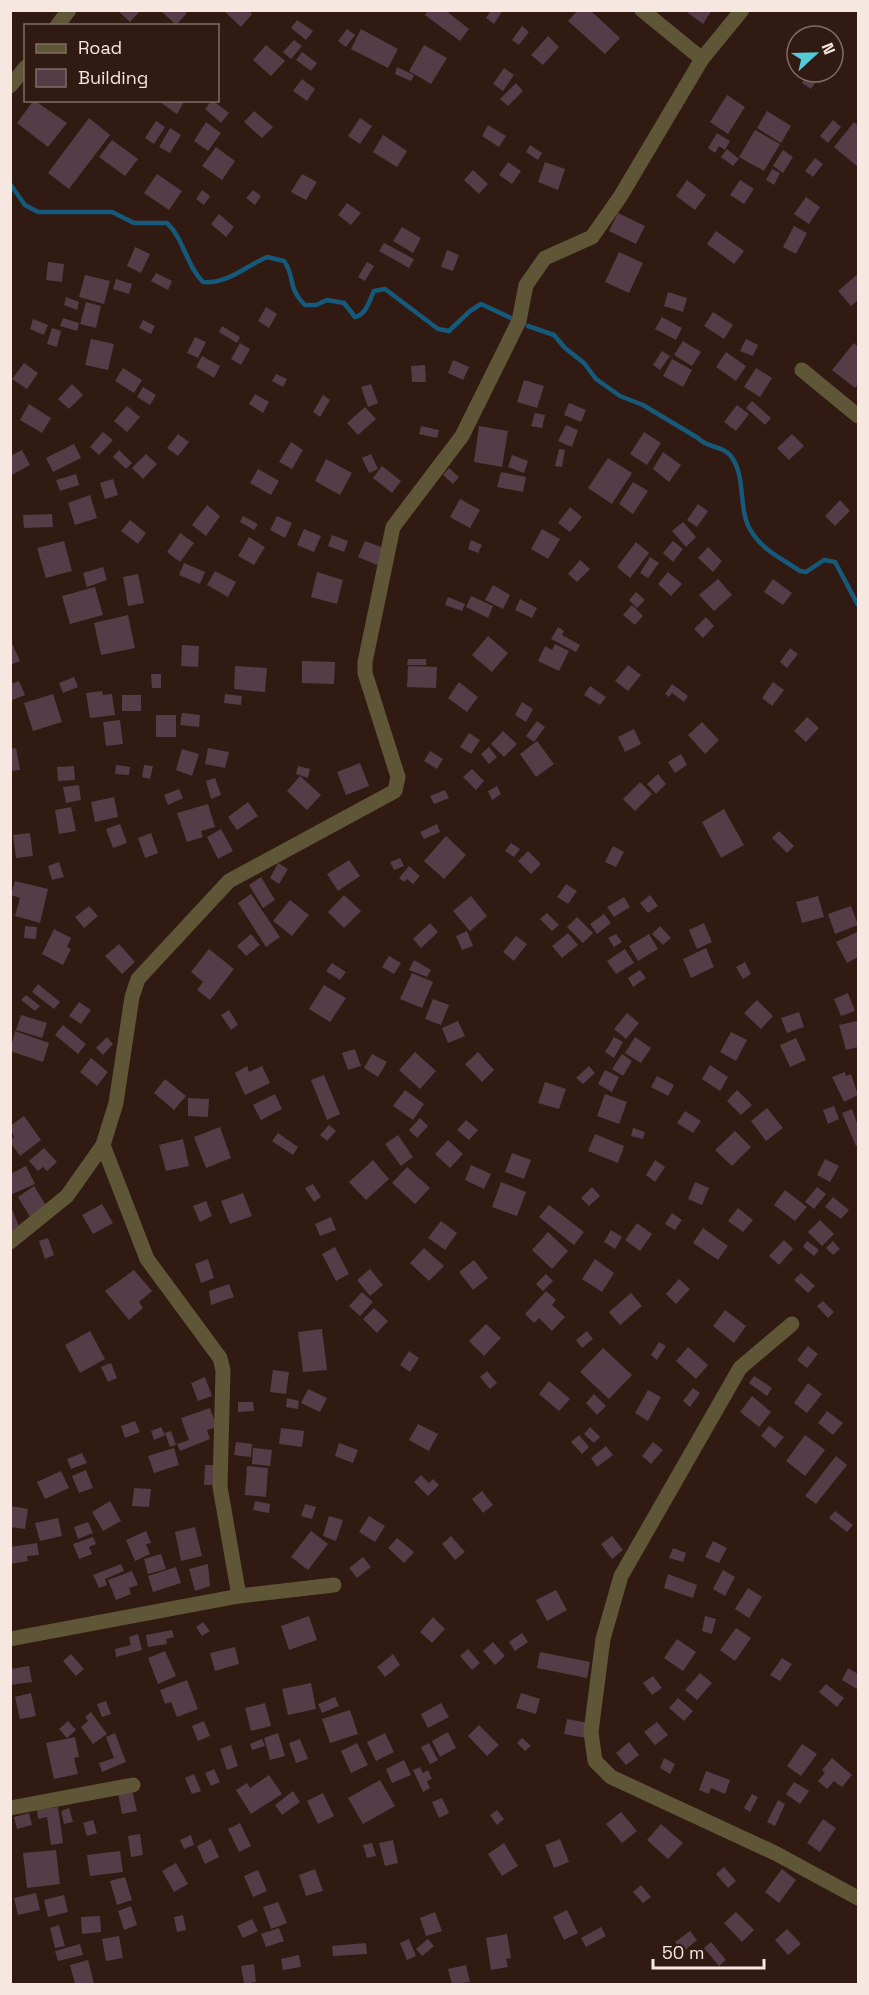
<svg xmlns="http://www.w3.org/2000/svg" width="869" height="1995" font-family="'Space Grotesk',sans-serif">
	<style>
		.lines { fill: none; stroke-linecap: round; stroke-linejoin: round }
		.stream { stroke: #15597b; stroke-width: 4.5 }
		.building { fill: #553c47 }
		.street { stroke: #5f5537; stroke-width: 15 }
	</style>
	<rect width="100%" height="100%" fill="#311a11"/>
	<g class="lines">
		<g class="stream">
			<path d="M10 184 25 205 38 212H112L134 223H167C184 239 186 265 203 282 228 284 246 266 267 257L284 261C296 277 286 286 305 305H316L327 300 344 303 355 317C366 315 369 301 374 291L385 289 438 329 449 331 470 311 481 304 513 319"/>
			<path d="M528 326 554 335 565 348 584 363 596 379 620 396 643 405 698 438C707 448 721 445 730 455 748 477 736 511 753 534 764 551 784 560 800 571L806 572 824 560 835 562 858 605"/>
		</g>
	</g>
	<g class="building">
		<path d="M117 10H141L130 22Z"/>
		<path d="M160 10H184L187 13 176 25Z"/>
		<path d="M223 10H248L252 14 241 27Z"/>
		<path d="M428 10H445L469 29 460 41 425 15Z"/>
		<path d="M491 10H503L494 24 486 18Z"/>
		<path d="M578 10H590L620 38 605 54 568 21Z"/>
		<path d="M684 10H712L703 24Z"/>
		<path d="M297 20 313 31 306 40 291 28Z"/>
		<path d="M522 26 529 32 519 45 512 40Z"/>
		<path d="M347 29 355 35 346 47 338 41Z"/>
		<path d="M361 29 398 49 388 68 351 49Z"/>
		<path d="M548 36 559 47 543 65 531 55Z"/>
		<path d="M294 40 302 46 291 59 283 52Z"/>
		<path d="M266 45 285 61 271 76 253 60Z"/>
		<path d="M424 45 447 58 431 84 409 71Z"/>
		<path d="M302 52 317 63 311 71 296 60Z"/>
		<path d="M397 67 414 75 411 81 395 74Z"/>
		<path d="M504 68 514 75 503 91 493 84Z"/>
		<path d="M809 72 821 74 811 89 802 83Z"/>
		<path d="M302 79 315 89 307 101 293 91Z"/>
		<path d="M516 83 523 91 508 106 500 99Z"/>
		<path d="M727 95 745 107 728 134 710 122Z"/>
		<path d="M34 100 67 123 48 147 17 123Z"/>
		<path d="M157 100H185L177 114Z"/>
		<path d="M212 100 229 113 221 123 205 109Z"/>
		<path d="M254 111 273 127 262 138 244 122Z"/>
		<path d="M767 111 791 126 781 143 757 128Z"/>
		<path d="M89 118 110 135 69 189 48 173Z"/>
		<path d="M360 118 372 126 360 144 348 136Z"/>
		<path d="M833 120 841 127 828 143 820 136Z"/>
		<path d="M156 121 165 127 154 144 145 138Z"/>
		<path d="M206 122 221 133 208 151 194 141Z"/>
		<path d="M854 122 858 126V167L834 147Z"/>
		<path d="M488 125 506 136 499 147 482 136Z"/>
		<path d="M170 128 181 135 170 153 159 147Z"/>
		<path d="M755 130 780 144 764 171 739 157Z"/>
		<path d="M717 133 730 141 725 150 719 146 715 153 708 148Z"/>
		<path d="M383 135 407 151 397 167 373 152Z"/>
		<path d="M112 140 138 159 125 176 99 157Z"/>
		<path d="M530 145 542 153 538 160 526 152Z"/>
		<path d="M216 147 235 161 222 180 202 166Z"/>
		<path d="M727 149 739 159 733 166 721 157Z"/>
		<path d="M783 150 793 157 783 173 773 166Z"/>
		<path d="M815 158 823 164 813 177 805 171Z"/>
		<path d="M508 162 521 171 512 184 499 175Z"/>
		<path d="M545 162 565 169 558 190 538 182Z"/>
		<path d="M772 169 780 173 774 185 766 180Z"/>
		<path d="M473 170 488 184 479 194 464 180Z"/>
		<path d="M157 174 182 191 169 210 144 193Z"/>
		<path d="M302 174 317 182 306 200 291 192Z"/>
		<path d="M687 180 706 195 695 210 676 196Z"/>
		<path d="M740 180 754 189 744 204 730 195Z"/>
		<path d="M202 190 210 196 204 205 196 199Z"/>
		<path d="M253 190 261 196 255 205 246 198Z"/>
		<path d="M806 197 820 207 809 224 794 214Z"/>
		<path d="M347 203 361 213 351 225 338 215Z"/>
		<path d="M618 213 645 226 636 244 609 231Z"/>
		<path d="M219 214 234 227 226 237 211 224Z"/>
		<path d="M794 226 807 233 796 254 783 247Z"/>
		<path d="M402 227 421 238 413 253 393 241Z"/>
		<path d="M716 231 744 251 734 264 707 244Z"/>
		<path d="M384 243 414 259 409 268 379 251Z"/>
		<path d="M135 247 150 254 141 273 127 266Z"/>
		<path d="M447 250 459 255 453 271 441 267Z"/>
		<path d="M619 252 643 263 629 293 605 282Z"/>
		<path d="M48 262 64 264 62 282 46 280Z"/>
		<path d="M367 262 374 266 365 281 358 277Z"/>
		<path d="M156 273 172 281 168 290 151 281Z"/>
		<path d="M858 274V300L851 306 838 291Z"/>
		<path d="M85 275 110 281 104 304 79 297Z"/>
		<path d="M116 279 132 284 129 294 113 289Z"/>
		<path d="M668 292 687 298 683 312 664 306Z"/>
		<path d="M66 297 79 302 77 310 64 305Z"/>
		<path d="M86 302 101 306 96 328 80 324Z"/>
		<path d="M266 307 277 314 269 328 258 321Z"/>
		<path d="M713 312 733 325 724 339 704 326Z"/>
		<path d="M662 317 682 328 676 340 655 329Z"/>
		<path d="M63 318 79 323 77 331 60 326Z"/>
		<path d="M33 319 48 325 44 335 30 329Z"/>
		<path d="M143 320 155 326 151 334 139 328Z"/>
		<path d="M222 326 240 337 237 343 219 332Z"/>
		<path d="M52 328 61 331 57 347 47 344Z"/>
		<path d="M195 337 206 342 198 358 187 353Z"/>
		<path d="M91 339 114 344 108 370 85 365Z"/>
		<path d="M746 339 758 345 753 356 740 351Z"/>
		<path d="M683 341 701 352 692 366 674 355Z"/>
		<path d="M240 343 250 349 241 365 231 359Z"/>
		<path d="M854 343 858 347V384L855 388 832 370Z"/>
		<path d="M662 351 670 356 660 370 653 365Z"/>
		<path d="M726 352 746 366 736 381 716 367Z"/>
		<path d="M202 356 220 366 214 378 196 367Z"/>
		<path d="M672 359 692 370 683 387 663 376Z"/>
		<path d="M453 360 469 367 463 380 448 373Z"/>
		<path d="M24 363 38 373 27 389 12 379Z"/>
		<path d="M425 365 426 382H412L411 366Z"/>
		<path d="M123 368 142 380 134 393 115 381Z"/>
		<path d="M756 368 772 378 760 397 744 387Z"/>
		<path d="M276 374 287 379 283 387 272 381Z"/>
		<path d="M524 380 544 386 537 408 517 402Z"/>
		<path d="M72 384 83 395 69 409 58 399Z"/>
		<path d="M371 384 378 403 368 407 361 387Z"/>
		<path d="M143 387 156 395 150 405 137 397Z"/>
		<path d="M255 394 269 402 263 413 249 404Z"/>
		<path d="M323 395 330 400 320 417 313 412Z"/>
		<path d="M752 401 771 418 765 425 746 408Z"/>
		<path d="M569 403 586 410 581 422 564 415Z"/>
		<path d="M29 404 51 418 42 433 20 420Z"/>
		<path d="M737 405 749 414 736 431 724 422Z"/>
		<path d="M127 406 140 417 127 432 114 421Z"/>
		<path d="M365 407 376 419 358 435 347 423Z"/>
		<path d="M535 413 545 415 542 428 531 426Z"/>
		<path d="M566 425 578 430 572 447 558 441Z"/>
		<path d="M421 426 439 430 437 438 419 434Z"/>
		<path d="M479 426 508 431 502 467 474 462Z"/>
		<path d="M103 432 113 440 99 455 90 447Z"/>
		<path d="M644 432 661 443 647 465 630 454Z"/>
		<path d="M178 434 189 442 178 456 167 448Z"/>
		<path d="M792 434 804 446 789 460 777 448Z"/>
		<path d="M291 442 303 450 292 469 279 462Z"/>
		<path d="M74 444 81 458 53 472 46 458Z"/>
		<path d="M559 449 565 450 562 467 555 466Z"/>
		<path d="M22 450 30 465 10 476V456Z"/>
		<path d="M119 450 132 463 126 469 113 457Z"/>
		<path d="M663 452 681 465 669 482 653 469Z"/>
		<path d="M146 454 157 464 143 479 132 468Z"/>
		<path d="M371 454 378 469 369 473 362 458Z"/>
		<path d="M512 455 528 461 524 473 508 467Z"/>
		<path d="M608 458 632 473 612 504 588 488Z"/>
		<path d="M326 459 352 473 340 495 315 481Z"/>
		<path d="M382 466 401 481 392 493 373 478Z"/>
		<path d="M449 468 459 477 453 484 443 475Z"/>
		<path d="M258 469 279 481 271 495 250 483Z"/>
		<path d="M501 472 526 477 523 492 497 487Z"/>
		<path d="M76 474 79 485 60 491 56 480Z"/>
		<path d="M113 479 118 495 105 499 100 483Z"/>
		<path d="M633 482 648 491 633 514 619 504Z"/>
		<path d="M90 495 97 518 75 525 68 503Z"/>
		<path d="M460 499 480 510 470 528 450 517Z"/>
		<path d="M840 500 850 511 835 526 825 516Z"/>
		<path d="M698 504 708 511 697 527 687 520Z"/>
		<path d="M207 505 220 516 206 536 192 525Z"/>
		<path d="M570 507 582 517 570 532 558 523Z"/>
		<path d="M52 514 53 527 24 528 23 515Z"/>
		<path d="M243 516 258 524 254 530 240 522Z"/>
		<path d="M277 516 292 523 285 538 270 530Z"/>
		<path d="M130 520 146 533 138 544 121 531Z"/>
		<path d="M683 522 696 537 686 547 672 531Z"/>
		<path d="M304 529 321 536 314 552 297 545Z"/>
		<path d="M542 529 560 539 548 559 531 549Z"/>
		<path d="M180 533 194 543 180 562 167 552Z"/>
		<path d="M332 535 348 541 344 552 328 546Z"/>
		<path d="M249 537 265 547 254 565 238 556Z"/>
		<path d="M471 540 482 545 478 553 468 549Z"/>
		<path d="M64 541 72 571 46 578 37 548Z"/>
		<path d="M365 541 384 548 377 565 358 557Z"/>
		<path d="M673 541 683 549 673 562 663 553Z"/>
		<path d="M636 542 649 553 630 578 617 567Z"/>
		<path d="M708 547 722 561 713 572 698 558Z"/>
		<path d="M650 557 659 563 648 578 640 573Z"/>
		<path d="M580 560 590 569 577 582 568 574Z"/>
		<path d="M184 563 205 572 200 584 179 575Z"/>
		<path d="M103 567 107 580 87 587 83 573Z"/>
		<path d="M215 571 236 582 228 597 207 585Z"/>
		<path d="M317 572 343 580 337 604 311 597Z"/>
		<path d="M668 572 682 584 671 596 658 584Z"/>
		<path d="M138 574 144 603 128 606 123 577Z"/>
		<path d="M718 579 732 595 714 611 699 595Z"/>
		<path d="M773 579 792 593 783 605 764 592Z"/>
		<path d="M493 585 510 595 503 609 485 600Z"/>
		<path d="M95 587 103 615 70 624 62 596Z"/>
		<path d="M636 592 645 600 637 608 629 600Z"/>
		<path d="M471 596 493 606 488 618 466 607Z"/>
		<path d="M448 597 465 604 462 611 445 605Z"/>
		<path d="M520 599 537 608 532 618 515 610Z"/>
		<path d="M632 605 643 616 635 625 623 615Z"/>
		<path d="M128 615 135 648 101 655 94 623Z"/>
		<path d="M706 617 714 626 703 638 694 629Z"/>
		<path d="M558 627 564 631 562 635 580 645 576 652 551 639Z"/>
		<path d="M488 636 508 653 492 672 472 655Z"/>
		<path d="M10 639 20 661 10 665Z"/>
		<path d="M555 644 569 651 559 671 538 661 545 646 552 650Z"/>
		<path d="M182 645 199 646 198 667 181 666Z"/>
		<path d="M790 648 798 654 787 668 780 662Z"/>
		<path d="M408 659H426V665H407Z"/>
		<path d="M302 661 335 662 334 684 302 683Z"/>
		<path d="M628 665 641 675 628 691 615 681Z"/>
		<path d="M235 666 267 668 265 692 234 689Z"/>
		<path d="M408 666 437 667 436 688 407 687Z"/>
		<path d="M151 674H161V688H152Z"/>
		<path d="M74 677 78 687 63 693 59 683Z"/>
		<path d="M19 681 25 695 10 701V684Z"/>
		<path d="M459 682 478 697 467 712 448 698Z"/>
		<path d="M773 682 784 690 772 706 762 698Z"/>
		<path d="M672 684 688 696 684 702 672 693 669 697 665 694Z"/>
		<path d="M590 686 606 697 600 705 584 695Z"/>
		<path d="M102 691 103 695 112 694 115 715 90 718 86 693Z"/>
		<path d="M53 694 62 722 33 731 24 703Z"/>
		<path d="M225 694 242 696 241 705 224 703Z"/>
		<rect x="122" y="695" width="19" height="16"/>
		<path d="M522 702 533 709 526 722 515 715Z"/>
		<path d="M182 713 200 715 199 727 180 725Z"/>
		<rect x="156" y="715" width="20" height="22"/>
		<path d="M807 717 819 728 806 742 794 731Z"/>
		<path d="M120 720 123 744 106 746 103 722Z"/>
		<path d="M537 721 545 727 534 742 526 736Z"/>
		<path d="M702 722 719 740 705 754 688 735Z"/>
		<path d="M634 729 641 744 625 752 618 737Z"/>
		<path d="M503 731 517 744 504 757 491 744Z"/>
		<path d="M469 733 480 740 471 754 460 747Z"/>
		<path d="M537 741 554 764 536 777 520 754Z"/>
		<path d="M489 747 497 757 489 764 481 754Z"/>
		<path d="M16 748 20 770 10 771V749Z"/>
		<path d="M208 748 229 752 225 768 205 764Z"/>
		<path d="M182 749 199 754 192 776 176 770Z"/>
		<path d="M430 751 443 759 437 769 424 761Z"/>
		<path d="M681 754 687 765 675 773 668 762Z"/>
		<path d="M360 763 369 786 346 795 337 772Z"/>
		<path d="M116 765 130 767 129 775 115 774Z"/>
		<path d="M144 765 153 766 150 779 142 777Z"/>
		<path d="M74 766 75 780 58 781 57 767Z"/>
		<path d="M298 766 310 769 308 778 296 774Z"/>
		<path d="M472 769 484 781 476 790 463 777Z"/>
		<path d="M658 774 666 784 656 794 647 784Z"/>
		<path d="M300 776 321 795 307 810 287 791Z"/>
		<path d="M215 778 221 795 211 799 206 781Z"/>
		<path d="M640 782 652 794 635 811 623 799Z"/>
		<path d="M79 785 81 800 66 803 63 787Z"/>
		<path d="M497 786 501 794 492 800 488 791Z"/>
		<path d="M179 789 183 798 168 805 164 795Z"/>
		<path d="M445 790 449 798 434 804 430 796Z"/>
		<path d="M114 797 118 817 95 822 91 802Z"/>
		<path d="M248 802 258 816 237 830 228 817Z"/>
		<path d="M208 804 215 827 201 831 203 837 187 842 177 813Z"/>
		<path d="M71 807 76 831 59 834 55 810Z"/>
		<path d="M724 809 744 845 721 858 702 822Z"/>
		<path d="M120 824 127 843 113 848 106 829Z"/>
		<path d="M437 824 440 832 424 839 420 832Z"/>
		<path d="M221 829 233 851 218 859 207 837Z"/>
		<path d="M779 831 794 846 787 853 772 838Z"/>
		<path d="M30 833 33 856 16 858 13 835Z"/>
		<path d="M151 833 158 853 145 858 138 838Z"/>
		<path d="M446 836 466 855 444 879 424 861Z"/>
		<path d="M511 843 520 849 514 857 505 851Z"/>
		<path d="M613 846 624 852 616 867 605 862Z"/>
		<path d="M528 851 541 864 531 874 518 861Z"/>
		<path d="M400 858 404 866 394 870 390 862Z"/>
		<path d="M349 860 360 876 338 891 327 874Z"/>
		<path d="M59 862 64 877 52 880 48 866Z"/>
		<path d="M278 863 288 869 279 884 270 878Z"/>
		<path d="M409 866 420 876 413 884 407 879 404 882 399 878Z"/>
		<path d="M261 877 275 900 263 908 249 885Z"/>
		<path d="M15 881 48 889 40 923 15 916 20 898 11 895Z"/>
		<path d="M566 884 577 891 568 904 557 897Z"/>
		<path d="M251 894 280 937 266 947 238 903Z"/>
		<path d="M344 895 361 911 344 928 328 912Z"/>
		<path d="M650 895 658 906 648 913 640 903Z"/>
		<path d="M471 896 487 916 470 931 453 911Z"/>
		<path d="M818 896 824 917 802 923 796 902Z"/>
		<path d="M624 897 630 907 614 917 607 907Z"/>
		<path d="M290 900 309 915 292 936 273 921Z"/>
		<path d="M89 906 98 916 84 928 75 917Z"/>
		<path d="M851 906 858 925 835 934 828 914Z"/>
		<path d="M547 913 559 925 552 931 540 919Z"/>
		<path d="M604 914 611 923 597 934 590 924Z"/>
		<path d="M577 917 593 933 583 943 567 927Z"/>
		<path d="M430 923 438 932 421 948 413 939Z"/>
		<path d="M704 923 712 942 697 949 689 930Z"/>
		<path d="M25 926 37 927 36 939 24 938Z"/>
		<path d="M660 926 671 938 663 945 652 934Z"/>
		<path d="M54 929 71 938 67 947 71 949 63 965 42 954Z"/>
		<path d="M467 931 473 946 462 950 456 936Z"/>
		<path d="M857 932 858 957 847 963 836 942Z"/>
		<path d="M568 933 578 945 562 958 552 946Z"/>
		<path d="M251 934 260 945 246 956 237 946Z"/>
		<path d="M616 934 622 942 614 947 608 938Z"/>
		<path d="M649 934 658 949 638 961 629 946Z"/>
		<path d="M516 936 527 944 514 961 503 952Z"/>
		<path d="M119 944 135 962 122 974 105 956Z"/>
		<path d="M706 948 714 967 691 978 683 959Z"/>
		<path d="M209 949 234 969 210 1000 197 990 203 982 191 972Z"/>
		<path d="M625 949 634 963 616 974 607 961Z"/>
		<path d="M389 956 401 963 394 974 382 967Z"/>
		<path d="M414 960 431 970 427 977 409 970Z"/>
		<path d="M745 962 751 974 743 979 736 967Z"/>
		<path d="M332 963 346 972 340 980 326 971Z"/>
		<path d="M640 970 646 978 633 987 628 978Z"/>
		<path d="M412 973 433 982 422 1008 400 999Z"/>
		<path d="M38 984 60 1002 54 1009 32 992Z"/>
		<path d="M324 985 346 998 330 1022 309 1009Z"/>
		<path d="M848 993 855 1011 841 1016 834 999Z"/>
		<path d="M26 995 40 1006 35 1011 21 1000Z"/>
		<path d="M433 999 449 1005 441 1025 425 1019Z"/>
		<path d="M757 1000 773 1016 761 1029 744 1013Z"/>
		<path d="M79 1002 91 1010 81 1024 69 1016Z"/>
		<path d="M229 1010 238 1025 231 1030 221 1015Z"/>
		<path d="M799 1012 804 1027 787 1033 781 1018Z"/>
		<path d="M627 1013 639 1023 626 1039 614 1029Z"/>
		<path d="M21 1015 47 1023 42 1038 16 1030Z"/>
		<path d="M458 1021 465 1036 448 1043 442 1028Z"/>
		<path d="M857 1021 858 1047 846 1050 839 1025Z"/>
		<path d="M63 1025 86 1044 78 1054 55 1035Z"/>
		<path d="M15 1031 49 1043 43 1062 10 1051Z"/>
		<path d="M731 1032 747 1040 736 1061 720 1052Z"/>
		<path d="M107 1037 113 1044 103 1055 96 1048Z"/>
		<path d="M614 1037 623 1042 614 1058 605 1052Z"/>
		<path d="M635 1037 651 1048 641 1063 625 1053Z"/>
		<path d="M796 1038 806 1060 790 1067 780 1045Z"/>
		<path d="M355 1049 361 1066 348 1070 342 1053Z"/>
		<path d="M415 1052 436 1071 420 1089 399 1070Z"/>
		<path d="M478 1052 494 1070 482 1082 465 1064Z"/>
		<path d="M372 1054 387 1062 378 1077 364 1068Z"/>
		<path d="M622 1054 632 1061 623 1076 612 1069Z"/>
		<path d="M91 1058 108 1072 97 1086 80 1072Z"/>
		<path d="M710 1065 728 1077 720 1091 702 1079Z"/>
		<path d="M247 1066 249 1072 262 1066 270 1083 245 1095 235 1073Z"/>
		<path d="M589 1066 595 1073 583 1084 576 1078Z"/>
		<path d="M605 1070 619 1077 612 1092 598 1084Z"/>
		<path d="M845 1072 846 1076 851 1074 858 1095 844 1102 832 1077Z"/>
		<path d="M324 1075 340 1114 327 1120 311 1080Z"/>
		<path d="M657 1076 674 1085 668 1096 651 1087Z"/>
		<path d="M165 1079 186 1096 174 1110 154 1093Z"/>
		<path d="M545 1082 566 1089 559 1109 538 1103Z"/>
		<path d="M405 1090 424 1104 413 1120 393 1106Z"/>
		<path d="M737 1090 752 1105 741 1115 727 1101Z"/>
		<path d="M275 1094 282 1109 261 1120 253 1105Z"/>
		<path d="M605 1094 627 1102 619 1124 597 1116Z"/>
		<path d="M188 1098 209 1099 208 1117 188 1116Z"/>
		<path d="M834 1106 839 1119 828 1124 823 1110Z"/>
		<path d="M767 1108 783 1128 766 1141 751 1121Z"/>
		<path d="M852 1109 858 1126V1145L856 1146 842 1113Z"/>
		<path d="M685 1111 701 1121 693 1133 677 1123Z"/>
		<path d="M24 1116 41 1140 20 1156 10 1142 14 1137 10 1126Z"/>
		<path d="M420 1118 428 1126 417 1138 409 1130Z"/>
		<path d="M466 1120 478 1130 469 1140 457 1130Z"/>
		<path d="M329 1125 336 1131 327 1141 320 1135Z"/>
		<path d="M220 1127 231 1158 206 1168 194 1137Z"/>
		<path d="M633 1128 645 1132 643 1139 631 1136Z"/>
		<path d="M735 1131 751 1147 732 1166 715 1150Z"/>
		<path d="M278 1133 298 1147 293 1155 272 1141Z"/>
		<path d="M595 1134 624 1146 618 1163 588 1151Z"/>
		<path d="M398 1135 413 1157 401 1166 385 1144Z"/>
		<path d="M183 1139 189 1166 166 1171 159 1145Z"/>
		<path d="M448 1140 463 1154 450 1168 435 1154Z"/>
		<path d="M44 1148 57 1162 47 1171 43 1167 38 1171 29 1161Z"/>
		<path d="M512 1153 531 1160 524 1179 505 1172Z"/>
		<path d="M825 1159 839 1166 830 1182 817 1175Z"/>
		<path d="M373 1160 389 1179 366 1200 349 1182Z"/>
		<path d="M655 1160 665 1167 655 1182 646 1175Z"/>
		<path d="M471 1165 491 1174 484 1189 465 1180Z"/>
		<path d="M26 1166 35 1184 10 1195V1174Z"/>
		<path d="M407 1167 430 1188 415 1204 392 1183Z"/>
		<path d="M501 1182 526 1192 517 1216 492 1207Z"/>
		<path d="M695 1182 709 1188 702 1205 688 1199Z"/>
		<path d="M313 1184 321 1197 314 1202 305 1188Z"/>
		<path d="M34 1186 47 1207 30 1217 18 1197Z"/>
		<path d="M592 1187 600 1196 589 1206 581 1198Z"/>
		<path d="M817 1187 826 1194 814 1209 805 1202Z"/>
		<path d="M785 1190 807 1207 795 1221 774 1205Z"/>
		<path d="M243 1193 252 1216 230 1224 221 1201Z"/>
		<path d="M833 1197 849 1210 841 1219 825 1207Z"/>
		<path d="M206 1201 212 1216 200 1222 193 1206Z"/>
		<path d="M10 1204 20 1229 10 1233Z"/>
		<path d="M102 1204 113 1223 93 1234 82 1215Z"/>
		<path d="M549 1205 584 1232 574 1245 539 1217Z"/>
		<path d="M738 1208 753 1220 743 1232 728 1221Z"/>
		<path d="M672 1213 682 1220 675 1230 665 1224Z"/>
		<path d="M331 1217 336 1230 320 1236 315 1224Z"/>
		<path d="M820 1220 834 1234 822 1246 808 1232Z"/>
		<path d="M441 1221 457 1233 445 1250 428 1238Z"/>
		<path d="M637 1223 652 1234 640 1251 625 1240Z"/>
		<path d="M703 1228 728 1246 718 1260 693 1243Z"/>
		<path d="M611 1230 622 1237 615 1249 604 1242Z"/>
		<path d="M548 1232 568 1251 552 1269 532 1250Z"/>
		<path d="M48 1238 54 1255 45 1259 39 1241Z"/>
		<path d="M784 1240 793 1249 779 1265 769 1256Z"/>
		<path d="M807 1241 819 1250 814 1256 803 1247Z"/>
		<path d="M833 1241 840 1249 833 1255 826 1248Z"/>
		<path d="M335 1247 349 1274 336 1281 322 1254Z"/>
		<path d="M424 1248 444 1266 429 1281 410 1263Z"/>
		<path d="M208 1259 214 1278 201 1283 195 1264Z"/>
		<path d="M595 1259 614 1273 602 1292 582 1279Z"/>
		<path d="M474 1260 488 1278 473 1290 459 1272Z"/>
		<path d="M370 1269 383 1285 370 1296 357 1280Z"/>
		<path d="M134 1270 152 1291 139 1302 143 1308 129 1320 105 1291Z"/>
		<path d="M801 1273 815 1286 808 1293 794 1280Z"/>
		<path d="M546 1274 553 1281 543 1291 536 1284Z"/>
		<path d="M679 1279 690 1289 676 1304 666 1294Z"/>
		<path d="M229 1284 234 1297 211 1305 209 1291Z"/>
		<path d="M546 1291 556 1300 552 1305 565 1317 552 1331 539 1318 534 1323 525 1314Z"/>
		<path d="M362 1292 373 1302 360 1316 349 1306Z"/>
		<path d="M631 1293 642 1306 620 1325 609 1312Z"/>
		<path d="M823 1301 834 1312 828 1318 817 1306Z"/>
		<path d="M374 1308 388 1321 377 1333 363 1319Z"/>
		<path d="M725 1310 746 1326 734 1343 713 1326Z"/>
		<path d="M486 1324 501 1338 484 1356 469 1341Z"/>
		<path d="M322 1329 327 1370 303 1372 298 1332Z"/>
		<path d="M90 1331 105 1359 80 1373 65 1345Z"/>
		<path d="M587 1331 593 1339 582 1348 576 1340Z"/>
		<path d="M659 1342 666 1346 657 1360 651 1355Z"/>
		<path d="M808 1346 818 1354 807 1368 797 1360Z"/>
		<path d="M688 1347 708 1365 696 1379 676 1361Z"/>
		<path d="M603 1348 632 1375 609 1399 580 1372Z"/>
		<path d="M409 1351 419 1358 410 1372 400 1365Z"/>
		<path d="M111 1363 117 1378 108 1382 101 1367Z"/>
		<path d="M273 1370 289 1372 286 1394 270 1392Z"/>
		<path d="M487 1371 497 1383 490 1389 480 1377Z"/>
		<path d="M754 1376 772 1388 767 1396 749 1383Z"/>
		<path d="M205 1377 212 1396 198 1401 191 1383Z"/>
		<path d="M549 1381 570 1399 559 1411 539 1394Z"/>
		<path d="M808 1383 822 1394 807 1413 794 1403Z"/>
		<path d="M693 1388 700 1393 690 1407 683 1401Z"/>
		<path d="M308 1389 327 1398 320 1412 301 1403Z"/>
		<path d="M648 1390 661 1397 648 1421 635 1413Z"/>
		<path d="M594 1394 606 1406 597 1415 586 1403Z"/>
		<path d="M752 1396 771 1412 759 1427 740 1412Z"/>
		<path d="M287 1398 299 1401 298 1409 286 1407Z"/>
		<path d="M238 1402H253L254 1411 238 1412Z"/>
		<path d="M210 1408 217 1427 207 1430 210 1439 180 1451 177 1444 189 1440 181 1418Z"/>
		<path d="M827 1411 843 1423 833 1435 818 1423Z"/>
		<path d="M135 1421 140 1432 125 1438 121 1426Z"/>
		<path d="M418 1424 438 1434 429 1451 409 1440Z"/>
		<path d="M769 1426 784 1437 775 1448 761 1436Z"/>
		<path d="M161 1427 165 1435 154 1440 151 1431Z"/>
		<path d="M590 1427 600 1437 594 1443 584 1434Z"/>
		<path d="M281 1428 304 1431 302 1447 279 1444Z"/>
		<path d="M171 1431 176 1445 170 1447 165 1433Z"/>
		<path d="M579 1435 589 1447 582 1454 571 1442Z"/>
		<path d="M805 1435 825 1450 805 1476 786 1461Z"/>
		<path d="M236 1442 252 1444 251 1457 234 1455Z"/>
		<path d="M653 1442 663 1450 651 1464 642 1456Z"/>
		<path d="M339 1443 358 1450 353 1463 335 1456Z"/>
		<path d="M606 1446 613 1455 597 1467 591 1458Z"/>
		<path d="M174 1448 179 1465 154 1473 148 1456Z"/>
		<path d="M253 1448 272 1450 270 1466 252 1464Z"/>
		<path d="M82 1453 87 1463 71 1469 67 1459Z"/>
		<path d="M836 1456 847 1465 816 1504 805 1496Z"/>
		<path d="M205 1465H216L215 1485H204Z"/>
		<path d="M247 1466 268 1468 266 1497 245 1495Z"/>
		<path d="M86 1470 93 1488 79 1493 72 1476Z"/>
		<path d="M61 1471 69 1488 45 1499 37 1482Z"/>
		<path d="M421 1475 429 1483 433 1479 439 1485 428 1496 414 1482Z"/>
		<path d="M134 1488 151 1489 149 1507 132 1506Z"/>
		<path d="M482 1491 493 1505 483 1513 472 1499Z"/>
		<path d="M110 1501 121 1521 103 1531 92 1512Z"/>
		<path d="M255 1501 270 1504 269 1513 253 1510Z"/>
		<path d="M305 1504 316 1507 312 1519 301 1516Z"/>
		<path d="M11 1506 28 1509 25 1529 10 1527Z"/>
		<path d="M835 1511 853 1525 847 1532 829 1518Z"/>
		<path d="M329 1516 343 1520 336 1541 323 1536Z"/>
		<path d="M369 1516 385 1526 375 1542 359 1532Z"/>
		<path d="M58 1518 62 1536 40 1541 35 1523Z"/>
		<path d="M88 1522 93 1533 78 1539 74 1527Z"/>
		<path d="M195 1527 202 1556 181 1561 175 1532Z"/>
		<path d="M146 1531 151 1543 146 1544 150 1554 135 1561 126 1540Z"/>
		<path d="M311 1531 328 1544 308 1570 291 1557Z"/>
		<path d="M451 1536 465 1552 455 1560 442 1544Z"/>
		<path d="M612 1536 623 1550 612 1559 601 1544Z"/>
		<path d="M93 1537 96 1544 89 1547 92 1554 79 1559 73 1544Z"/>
		<path d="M397 1538 414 1552 404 1563 388 1548Z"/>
		<path d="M713 1541 727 1548 719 1563 705 1557Z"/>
		<path d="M37 1543 39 1555 27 1556 28 1561 10 1564V1547Z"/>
		<path d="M673 1548 686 1553 683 1562 669 1558Z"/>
		<path d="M161 1554 166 1569 148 1574 144 1559Z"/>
		<path d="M363 1557 371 1567 357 1578 349 1568Z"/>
		<path d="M121 1564 124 1571 105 1579 107 1585 99 1588 93 1575Z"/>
		<path d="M208 1564 210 1586 195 1591 189 1569Z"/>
		<path d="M176 1567 181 1583 153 1592 148 1576Z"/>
		<path d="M723 1570 735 1577 725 1596 713 1589Z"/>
		<path d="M132 1571 138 1585 129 1588 131 1594 116 1600 108 1580Z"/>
		<path d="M668 1574 697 1585 693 1598 664 1588Z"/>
		<path d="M748 1588 762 1597 749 1618 735 1609Z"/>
		<path d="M556 1590 567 1610 547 1621 536 1600Z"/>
		<path d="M309 1616 317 1640 289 1650 281 1626Z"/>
		<path d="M705 1616 716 1619 712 1634 702 1631Z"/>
		<path d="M433 1617 445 1629 432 1643 420 1632Z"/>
		<path d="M203 1622 210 1631 202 1636 196 1627Z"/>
		<path d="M736 1628 751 1638 735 1661 720 1650Z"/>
		<path d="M172 1630 174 1637 166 1639 167 1644 148 1647 146 1635Z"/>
		<path d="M522 1633 528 1642 515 1651 509 1642Z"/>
		<path d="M138 1634 142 1650 116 1657 115 1649 131 1645 129 1637Z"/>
		<path d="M677 1639 696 1652 683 1671 664 1658Z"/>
		<path d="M493 1642 505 1656 495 1665 483 1651Z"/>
		<path d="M235 1647 239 1664 215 1671 210 1653Z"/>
		<path d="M468 1649 480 1663 472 1670 460 1656Z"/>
		<path d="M165 1651 176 1676 158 1684 148 1658Z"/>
		<path d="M540 1652 590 1662 587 1678 537 1668Z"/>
		<path d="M71 1654 84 1669 76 1676 63 1661Z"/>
		<path d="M393 1654 400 1665 385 1677 377 1667Z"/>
		<path d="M782 1658 792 1664 780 1681 770 1675Z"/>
		<path d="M29 1666 32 1682 10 1685V1669Z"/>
		<path d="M848 1668 858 1674 857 1689 842 1680Z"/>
		<path d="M700 1673 712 1683 697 1700 685 1690Z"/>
		<path d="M653 1676 662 1688 652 1695 643 1683Z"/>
		<path d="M187 1680 198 1709 177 1717 171 1702 165 1704 160 1690Z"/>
		<path d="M311 1683 316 1709 288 1715 282 1689Z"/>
		<path d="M826 1684 844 1698 837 1707 819 1692Z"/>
		<path d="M31 1693 36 1716 20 1719 15 1697Z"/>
		<path d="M521 1693 540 1699 536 1714 516 1708Z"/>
		<path d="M335 1697 339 1706 322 1713 318 1704Z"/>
		<path d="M678 1698 693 1711 684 1721 669 1708Z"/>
		<path d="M106 1701 111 1714 102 1717 97 1704Z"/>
		<path d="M265 1703 271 1726 251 1731 245 1708Z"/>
		<path d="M441 1703 449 1717 428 1728 421 1714Z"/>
		<path d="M350 1710 358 1734 330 1743 322 1719Z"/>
		<path d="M91 1712 107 1734 93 1744 81 1727 88 1721 85 1717Z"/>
		<path d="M567 1719 589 1723 586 1738 564 1734Z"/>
		<path d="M68 1721 76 1730 67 1738 59 1729Z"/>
		<path d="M204 1721 210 1736 198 1741 192 1726Z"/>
		<path d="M657 1722 668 1735 655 1745 644 1732Z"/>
		<path d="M479 1725 499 1745 487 1756 468 1736Z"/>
		<path d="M448 1732 456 1748 440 1757 432 1741Z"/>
		<path d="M115 1733 126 1762 102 1772 99 1763 114 1758 106 1737Z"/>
		<path d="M278 1733 285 1756 270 1760 264 1738Z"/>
		<path d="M385 1733 394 1752 376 1761 367 1742Z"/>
		<path d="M75 1737 79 1757 74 1758 78 1774 54 1779 46 1743Z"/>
		<path d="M522 1738 531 1746 525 1751 517 1743Z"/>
		<path d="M262 1739 265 1746 252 1750 250 1744Z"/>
		<path d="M300 1739 308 1759 296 1763 289 1743Z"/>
		<path d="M629 1742 639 1755 626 1765 616 1753Z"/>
		<path d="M357 1743 368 1765 351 1773 341 1751Z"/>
		<path d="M429 1743 438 1760 430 1764 421 1747Z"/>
		<path d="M802 1744 817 1754 801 1776 787 1766Z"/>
		<path d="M231 1745 238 1766 227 1770 220 1749Z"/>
		<path d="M664 1758 675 1764 670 1774 660 1768Z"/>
		<path d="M832 1758 852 1775 842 1787 834 1781 827 1789 818 1781 825 1773 822 1770Z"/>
		<path d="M404 1760 411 1775 392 1783 386 1769Z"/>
		<path d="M420 1767 423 1773 428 1770 432 1779 427 1781 430 1788 423 1792 413 1770Z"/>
		<path d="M214 1769 220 1782 211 1786 205 1773Z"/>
		<path d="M706 1771 730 1780 725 1794 711 1788 709 1794 699 1790Z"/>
		<path d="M194 1774 201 1791 192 1794 185 1778Z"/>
		<path d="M269 1775 282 1794 251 1814 236 1790 247 1783 250 1788Z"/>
		<path d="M380 1780 395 1806 363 1824 348 1798Z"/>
		<path d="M794 1782 809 1791 800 1804 786 1794Z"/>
		<path d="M132 1790 137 1811 122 1814 118 1793Z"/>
		<path d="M293 1791 300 1802 282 1815 275 1805Z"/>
		<path d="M323 1793 334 1816 318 1824 307 1801Z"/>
		<path d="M752 1794 758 1797 750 1812 744 1808Z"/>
		<path d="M442 1798 449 1813 439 1818 432 1802Z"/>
		<path d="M778 1800 785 1804 775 1826 767 1822Z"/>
		<path d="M58 1807 63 1843 51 1845 47 1817 38 1819 37 1810Z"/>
		<path d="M69 1808 73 1822 64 1824 61 1811Z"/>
		<path d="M497 1810 504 1819 497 1825 490 1815Z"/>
		<path d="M621 1812 637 1831 622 1843 606 1824Z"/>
		<path d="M29 1813 32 1825 17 1829 14 1817Z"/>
		<path d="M823 1819 836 1828 820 1852 807 1843Z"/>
		<path d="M93 1820 97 1833 87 1836 83 1823Z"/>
		<path d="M240 1823 251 1846 239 1852 228 1829Z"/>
		<path d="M661 1824 683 1843 668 1859 647 1840Z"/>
		<path d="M140 1834 143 1855 131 1857 128 1836Z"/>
		<path d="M191 1835 194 1845 184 1849 180 1840Z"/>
		<path d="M211 1839 219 1857 205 1864 197 1846Z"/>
		<path d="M560 1839 569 1862 554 1868 545 1845Z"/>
		<path d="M393 1840 398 1863 385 1866 379 1843Z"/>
		<path d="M372 1843 376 1856 367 1858 363 1845Z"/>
		<path d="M504 1843 518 1866 502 1876 488 1854Z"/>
		<path d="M56 1850 60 1884 27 1888 23 1853Z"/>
		<path d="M120 1851 123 1872 90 1876 87 1855Z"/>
		<path d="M176 1863 188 1884 174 1892 162 1871Z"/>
		<path d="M724 1867 736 1881 728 1888 716 1874Z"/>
		<path d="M315 1869 323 1891 306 1896 299 1875Z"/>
		<path d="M782 1869 796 1880 779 1903 765 1892Z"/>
		<path d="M258 1870 267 1891 253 1897 244 1876Z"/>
		<path d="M125 1877 132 1900 117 1905 110 1881Z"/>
		<path d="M641 1885 651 1897 643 1903 633 1892Z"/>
		<path d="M36 1893 40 1910 18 1915 14 1898Z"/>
		<path d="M64 1895 68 1912 48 1917 44 1900Z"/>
		<path d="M278 1902 287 1923 271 1929 263 1907Z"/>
		<path d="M131 1906 137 1925 124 1930 118 1911Z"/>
		<path d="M567 1910 578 1933 564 1940 553 1917Z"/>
		<path d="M435 1912 442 1931 426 1936 420 1918Z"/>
		<path d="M736 1912 754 1930 742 1942 724 1923Z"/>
		<path d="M183 1915 186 1930 177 1932 174 1917Z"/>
		<path d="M100 1916 101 1932 82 1934 81 1917Z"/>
		<path d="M252 1919 258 1931 243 1938 237 1926Z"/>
		<path d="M59 1925 65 1946 55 1948 50 1928Z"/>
		<path d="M601 1927 606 1936 586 1947 581 1938Z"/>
		<path d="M279 1928 284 1941 266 1947 261 1934Z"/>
		<path d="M787 1929 801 1944 788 1955 775 1940Z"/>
		<path d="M690 1931 697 1940 683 1952 675 1942Z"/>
		<path d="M507 1934 511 1958 506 1959 508 1967 491 1970 486 1938Z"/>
		<path d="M119 1936 123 1958 106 1961 102 1939Z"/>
		<path d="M409 1939 416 1956 407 1960 400 1943Z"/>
		<path d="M428 1939 434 1946 422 1956 416 1949Z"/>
		<path d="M711 1942 726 1960 719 1966 704 1948Z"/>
		<path d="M366 1943 367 1954 333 1956 332 1946Z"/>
		<path d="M80 1944 83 1955 58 1961 55 1951Z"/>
		<path d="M299 1955 301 1967 283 1970 281 1959Z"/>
		<path d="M88 1960 94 1983 75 1984 70 1965Z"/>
		<path d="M254 1964 256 1982 244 1984 241 1966Z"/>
		<path d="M466 1965 470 1982 452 1984 448 1969Z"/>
	</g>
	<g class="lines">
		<g class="street">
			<path d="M642 10 702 59"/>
			<path d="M57 26 69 10"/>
			<path d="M10 86 26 67"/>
			<path d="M802 370 858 416"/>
			<path d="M103 1145 147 1259 220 1358 223 1370 220 1487 239 1596"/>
			<path d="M10 1242 67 1196 103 1145 116 1103 132 997 138 979 229 881 395 791 398 777 365 673V662L393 527 462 436 519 321 526 285 545 258 592 237 620 197 702 59 742 10"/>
			<path d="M792 1324 740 1368 621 1576 603 1639 591 1732 595 1761 611 1777 775 1853 858 1898"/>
			<path d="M10 1639 239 1596 334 1585"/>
			<path d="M10 1808 133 1785"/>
		</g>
	</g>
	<rect width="869" height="1995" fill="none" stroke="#f7e7e1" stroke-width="24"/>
	<rect x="24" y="24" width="195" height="78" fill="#311a11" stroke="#806c64" stroke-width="1.5"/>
	<rect x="36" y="44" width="30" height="9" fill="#5f5537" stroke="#806c64" stroke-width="1.5"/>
	<text x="78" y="54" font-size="18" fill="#f7e7e1">Road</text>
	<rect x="36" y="69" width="30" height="18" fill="#553c47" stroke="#806c64" stroke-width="1.5"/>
	<text x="78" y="84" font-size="18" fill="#f7e7e1">Building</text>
	<g transform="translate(815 54) rotate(68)"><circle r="28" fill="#311a11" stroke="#806c64" stroke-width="1.5"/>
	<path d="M0-4.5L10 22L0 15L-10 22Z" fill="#52cbd8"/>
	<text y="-9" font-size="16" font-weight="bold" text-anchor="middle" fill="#f7e7e1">N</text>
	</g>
	<path d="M653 1959v9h111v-9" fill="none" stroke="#f7e7e1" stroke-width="3"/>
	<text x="662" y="1959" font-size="18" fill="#f7e7e1" stroke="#311a11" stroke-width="4.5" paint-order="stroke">50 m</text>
</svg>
